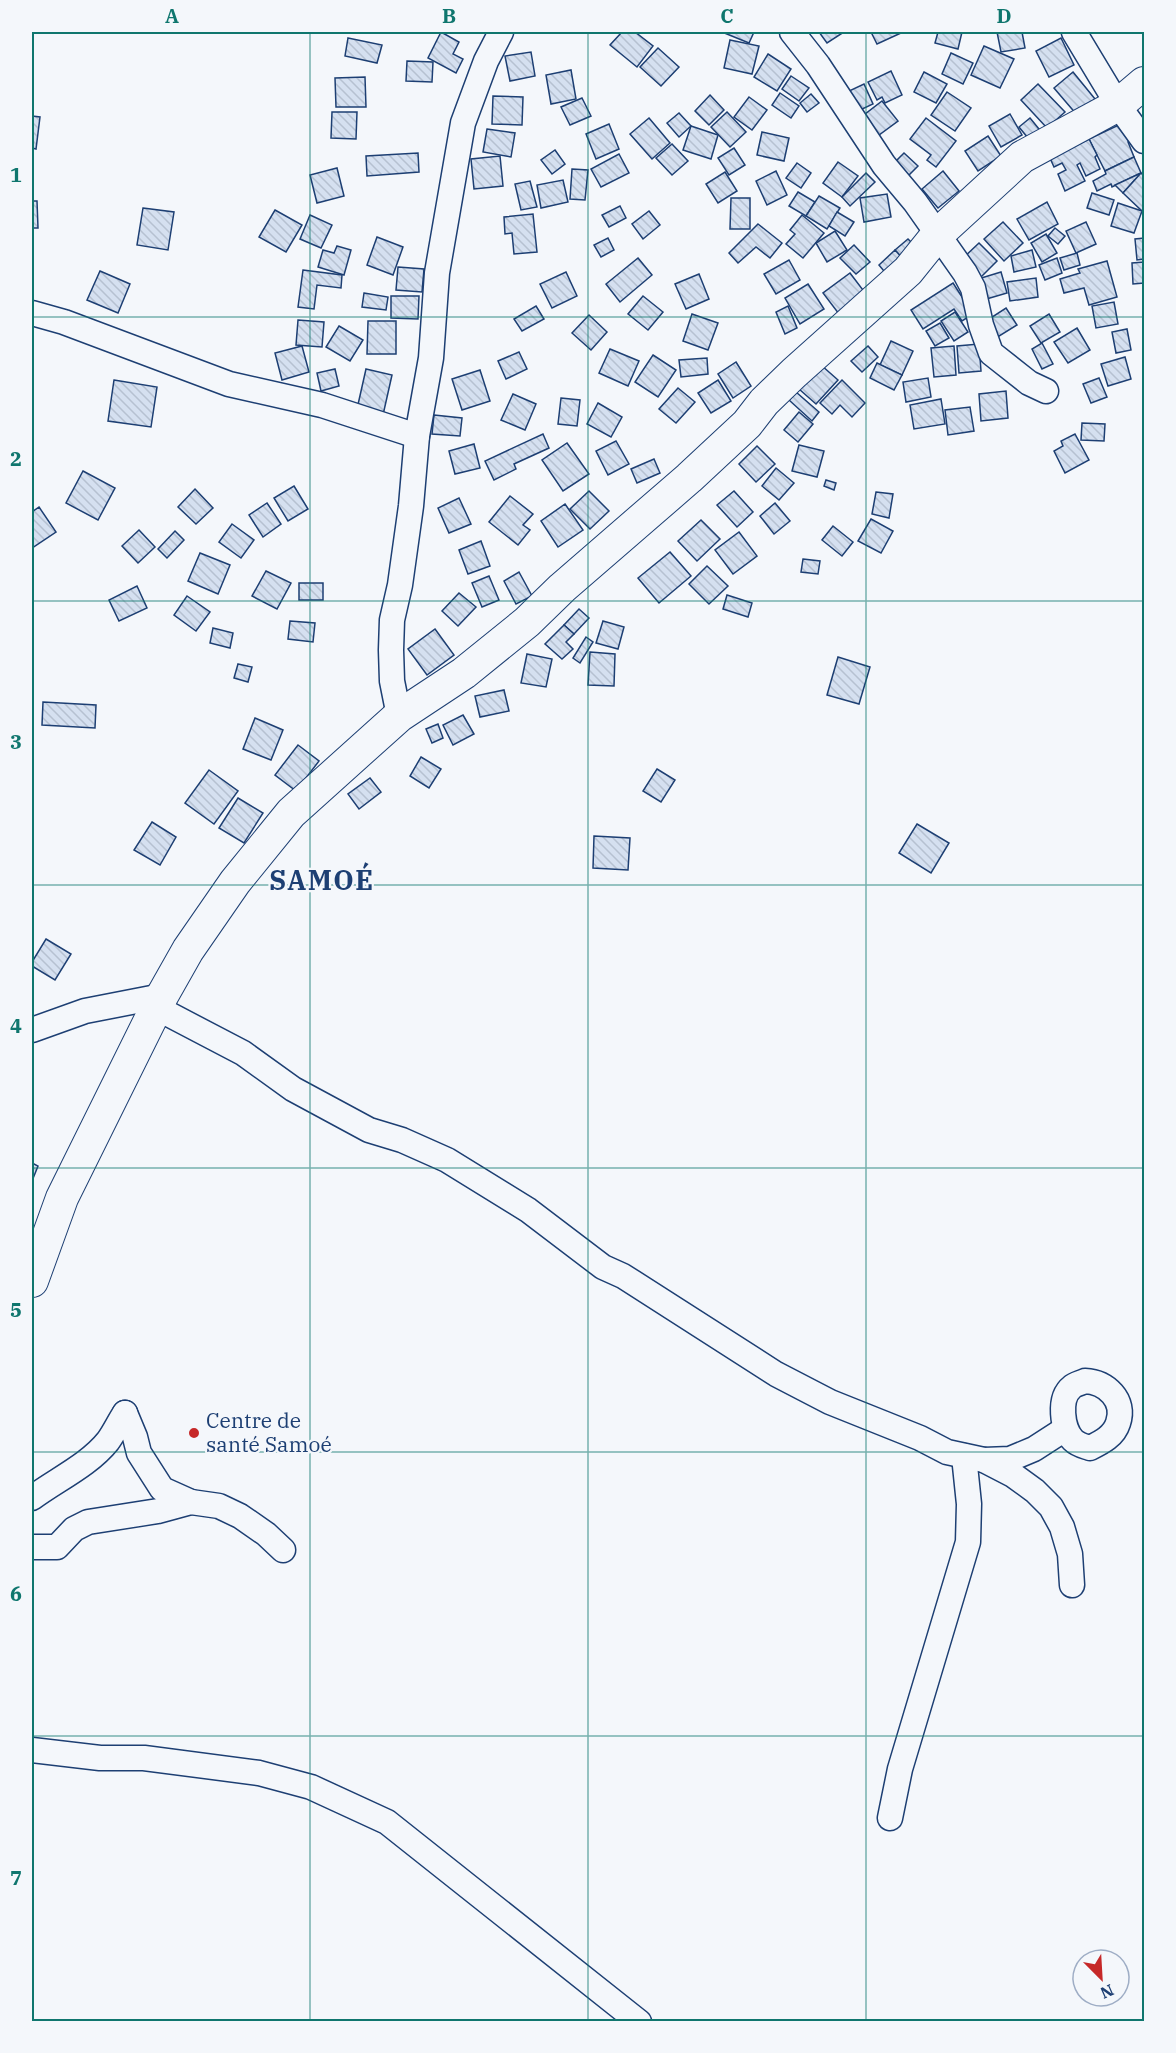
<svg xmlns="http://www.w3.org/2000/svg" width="1176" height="2053" font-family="'IBM Plex Serif',serif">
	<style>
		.building { fill: url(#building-back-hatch); stroke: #1d3f73; stroke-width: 1.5 }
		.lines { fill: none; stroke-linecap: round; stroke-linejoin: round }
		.minor-casing { stroke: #1d3f73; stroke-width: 27 }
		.major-casing { stroke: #1d3f73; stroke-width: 34 }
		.minor { stroke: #f4f7fb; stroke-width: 24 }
		.major { stroke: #f4f7fb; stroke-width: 32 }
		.grid { fill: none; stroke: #0f766e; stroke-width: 1.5; stroke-opacity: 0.55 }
		.poi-dot { fill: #c62828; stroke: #f4f7fb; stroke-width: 2 }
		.labels { text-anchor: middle; stroke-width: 4.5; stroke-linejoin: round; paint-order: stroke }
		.poi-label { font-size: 21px; fill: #1d3f73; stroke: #f4f7fb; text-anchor: start }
		.district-label { font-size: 27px; font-weight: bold; letter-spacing: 1.5px; fill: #1d3f73; stroke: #f4f7fb }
		.neatline { fill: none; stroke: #0f766e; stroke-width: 2 }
		.grid-label { font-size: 20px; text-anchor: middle; font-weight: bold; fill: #0f766e }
	</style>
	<defs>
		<pattern id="building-back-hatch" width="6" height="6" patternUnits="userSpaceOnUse" patternTransform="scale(1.5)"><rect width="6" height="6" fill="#d5e0f0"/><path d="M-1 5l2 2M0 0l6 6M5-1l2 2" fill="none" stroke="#b6c1d1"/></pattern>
	</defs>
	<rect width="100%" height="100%" fill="#f4f7fb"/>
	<g class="building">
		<path d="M441 32 459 42 453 54 463 59 456 73 428 58Z"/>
		<path d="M622 32H635L653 46 637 67 610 45Z"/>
		<path d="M722 32H754L749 43Z"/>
		<path d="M819 32H844L827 43Z"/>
		<path d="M871 32H900L901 33 877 44Z"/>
		<path d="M938 32H962L958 49 935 43Z"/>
		<path d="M997 32H1022L1025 48 1001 52Z"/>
		<path d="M348 38 382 45 377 63 345 56Z"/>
		<path d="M1061 38 1074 65 1049 77 1036 51Z"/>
		<path d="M730 40 759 46 752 74 724 68Z"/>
		<path d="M984 46 1014 59 1000 88 971 75Z"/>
		<path d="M658 48 679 67 661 86 640 67Z"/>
		<path d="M531 52 535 76 510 81 505 56Z"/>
		<path d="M951 53 973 63 963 84 942 74Z"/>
		<path d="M768 54 791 69 777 91 754 77Z"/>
		<path d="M407 61 433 62 432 82 406 81Z"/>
		<path d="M571 70 576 99 551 104 546 75Z"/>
		<path d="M891 71 902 95 885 103 882 97 877 100 868 82Z"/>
		<path d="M924 72 947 84 936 103 914 92Z"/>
		<path d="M1073 72 1095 99 1077 115 1054 88Z"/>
		<path d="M791 76 809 88 799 101 782 89Z"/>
		<path d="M365 77 366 107H336L335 78Z"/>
		<path d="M864 84 873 104 858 111 849 91Z"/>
		<path d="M1038 84 1065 112 1047 128 1021 100Z"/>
		<path d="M947 92 971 108 955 131 931 115Z"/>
		<path d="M780 93 799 106 791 118 772 105Z"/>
		<path d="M811 94 819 103 807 112 800 103Z"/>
		<path d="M710 95 724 110 709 125 695 111Z"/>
		<path d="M493 96 523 97 522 125 492 124Z"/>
		<path d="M749 97 767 110 752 130 734 117Z"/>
		<path d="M582 98 591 116 570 125 561 107Z"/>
		<path d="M882 101 898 121 875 138 860 118Z"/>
		<path d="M332 112H357L356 139 331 138Z"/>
		<path d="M727 112 746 132 730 147 711 127Z"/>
		<path d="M679 113 691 126 679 137 667 123Z"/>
		<path d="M1010 114 1022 135 1001 147 989 126Z"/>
		<path d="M32 116 40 117 36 149 32 148Z"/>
		<path d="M649 118 670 143 652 159 630 134Z"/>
		<path d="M926 118 956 141 936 167 927 160 931 155 910 139Z"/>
		<path d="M1030 118 1043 134 1032 143 1019 127Z"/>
		<path d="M1125 122 1133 140 1128 142 1134 157 1105 171 1089 139Z"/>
		<path d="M609 124 619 149 596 159 586 134Z"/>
		<path d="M691 126 718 135 711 159 683 150Z"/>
		<path d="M487 129 515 133 511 157 483 152Z"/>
		<path d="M762 132 789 138 784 161 757 155Z"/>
		<path d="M988 136 1001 156 978 171 965 151Z"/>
		<path d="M1089 139 1097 155 1095 157 1100 169 1086 176 1080 163 1077 165 1085 181 1065 191 1058 174 1066 170 1062 163 1054 167 1050 158Z"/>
		<path d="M672 144 688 161 672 175 656 158Z"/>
		<path d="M734 148 745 165 729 175 718 158Z"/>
		<path d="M555 150 565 164 552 174 541 160Z"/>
		<path d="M418 153 419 172 367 176 366 156Z"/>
		<path d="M904 153 918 166 905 179 891 166Z"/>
		<path d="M619 154 629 173 601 187 591 169Z"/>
		<path d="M500 156 503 186 474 189 471 159Z"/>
		<path d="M1134 157 1141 173 1112 187 1111 184 1097 191 1093 181 1106 174 1105 171Z"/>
		<path d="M838 162 858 176 842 197 823 183Z"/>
		<path d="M797 163 811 173 801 188 786 178Z"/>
		<path d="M337 168 344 196 317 203 310 175Z"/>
		<path d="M572 169 588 170 585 200 570 199Z"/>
		<path d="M776 171 787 195 767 205 756 181Z"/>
		<path d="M943 171 959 191 938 208 922 189Z"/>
		<path d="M725 172 737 191 718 203 706 184Z"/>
		<path d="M866 173 875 182 850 206 842 197Z"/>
		<path d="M1141 173 1123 193 1115 185Z"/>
		<path d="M1141 173 1144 176V208L1142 211 1123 193Z"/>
		<path d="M563 180 568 202 541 208 537 185Z"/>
		<path d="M530 181 537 207 521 210 515 184Z"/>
		<path d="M798 192 815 202 806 216 789 206Z"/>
		<path d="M1092 193 1114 200 1109 215 1087 208Z"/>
		<path d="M887 194 891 217 864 222 860 198Z"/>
		<path d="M819 196 840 208 827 229 806 216Z"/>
		<path d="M731 198H750V229H730Z"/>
		<path d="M32 201H37L38 228H32Z"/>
		<path d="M1047 202 1058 224 1029 240 1017 219Z"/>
		<path d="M1118 203 1142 211 1134 233 1111 226Z"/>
		<path d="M620 206 626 218 609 227 602 215Z"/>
		<path d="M143 208 174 212 168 250 137 245Z"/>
		<path d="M275 210 302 225 286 252 259 237Z"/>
		<path d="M649 211 660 225 643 239 632 224Z"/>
		<path d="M837 212 854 222 845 236 829 226Z"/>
		<path d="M533 214 537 252 514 254 512 233 505 234 504 217Z"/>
		<path d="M310 215 332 225 321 248 300 239Z"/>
		<path d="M802 215 824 233 803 258 786 244 795 234 790 230Z"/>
		<path d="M1003 222 1023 243 1004 261 984 239Z"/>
		<path d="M1086 222 1096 244 1076 253 1066 231Z"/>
		<path d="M758 224 782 243 770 258 756 247 738 263 729 253Z"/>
		<path d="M1055 228 1065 236 1058 244 1048 236Z"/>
		<path d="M835 231 847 250 827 262 816 243Z"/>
		<path d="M1046 234 1057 253 1042 262 1031 243Z"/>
		<path d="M377 237 403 247 393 275 367 265Z"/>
		<path d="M608 238 614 250 601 257 594 245Z"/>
		<path d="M1144 238V259L1137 260 1135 239Z"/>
		<path d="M908 239 918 249 905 261 895 250Z"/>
		<path d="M979 243 997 261 979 279 961 260Z"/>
		<path d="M854 245 870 262 856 274 840 258Z"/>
		<path d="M337 246 351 250 344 275 318 267 323 250 334 253Z"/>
		<path d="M895 250 905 261 888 276 879 265Z"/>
		<path d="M1032 250 1036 267 1014 272 1011 256Z"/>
		<path d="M1077 253 1080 265 1064 270 1060 258Z"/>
		<path d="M638 258 652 275 620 302 606 284Z"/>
		<path d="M1057 258 1062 273 1045 280 1039 265Z"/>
		<path d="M789 260 800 280 776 294 764 274Z"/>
		<path d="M1107 261 1117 297 1089 305 1084 288 1064 293 1060 279 1080 273 1078 269Z"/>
		<path d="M1144 262V283L1133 284 1132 263Z"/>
		<path d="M398 267 424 269 422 292 396 290Z"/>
		<path d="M303 270 342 275 341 288 317 285 314 309 298 307Z"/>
		<path d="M100 271 130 284 118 313 87 300Z"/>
		<path d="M566 272 577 296 552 308 540 284Z"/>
		<path d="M1001 272 1007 293 983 300 978 279Z"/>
		<path d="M850 273 866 294 839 314 823 293Z"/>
		<path d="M699 274 709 299 686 309 675 284Z"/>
		<path d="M1036 278 1038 297 1010 301 1007 282Z"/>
		<path d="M953 283 973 314 962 321 954 309 923 329 911 310Z"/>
		<path d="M808 284 824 309 800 324 785 298Z"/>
		<path d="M364 293 388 297 386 310 362 307Z"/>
		<path d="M391 296H419L418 319 391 318Z"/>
		<path d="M643 296 663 312 648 330 628 314Z"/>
		<path d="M1114 302 1118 324 1096 328 1092 306Z"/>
		<path d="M536 306 544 319 522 331 514 319Z"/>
		<path d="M788 306 797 328 785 334 776 312Z"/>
		<path d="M1006 308 1017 325 996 338 986 321Z"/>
		<path d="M955 312 968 332 954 341 941 321Z"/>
		<path d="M692 314 718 323 708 350 683 341Z"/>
		<path d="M1049 314 1060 332 1041 343 1030 326Z"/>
		<path d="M589 315 607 332 591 350 572 333Z"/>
		<path d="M298 320 324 322 322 347 296 345Z"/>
		<path d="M368 321H396V354H367Z"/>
		<path d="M940 323 949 338 935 346 926 331Z"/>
		<path d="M339 326 363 340 350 361 326 347Z"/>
		<path d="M1077 328 1090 350 1068 363 1054 342Z"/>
		<path d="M1127 329 1131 350 1116 353 1112 332Z"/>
		<path d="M891 341 913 351 902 375 880 365Z"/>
		<path d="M1042 343 1053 364 1042 369 1032 349Z"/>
		<path d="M979 344 981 371 959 373 957 346Z"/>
		<path d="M302 346 309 372 282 380 275 353Z"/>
		<path d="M868 346 878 357 862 372 851 361Z"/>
		<path d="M954 346 956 375 934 377 931 348Z"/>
		<path d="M610 349 639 361 628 386 599 373Z"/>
		<path d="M519 352 527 369 506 379 498 361Z"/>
		<path d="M653 355 676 370 658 397 635 382Z"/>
		<path d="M1125 357 1131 379 1108 386 1101 364Z"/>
		<path d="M707 358 708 374 681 377 679 360Z"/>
		<path d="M736 362 751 386 733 398 718 374Z"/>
		<path d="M877 363 902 375 894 390 870 378Z"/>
		<path d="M821 365 838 380 816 404 799 389Z"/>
		<path d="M335 369 339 386 321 391 317 373Z"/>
		<path d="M366 369 392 375 383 415 357 409Z"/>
		<path d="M480 370 490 401 462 410 452 379Z"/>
		<path d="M928 378 931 397 906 402 903 382Z"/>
		<path d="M1099 378 1107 397 1091 403 1083 384Z"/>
		<path d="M114 380 157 387 151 427 108 421Z"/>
		<path d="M718 380 731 401 711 413 698 393Z"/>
		<path d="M842 380 865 403 852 417 840 405 832 414 820 403Z"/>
		<path d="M678 388 695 402 676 423 659 409Z"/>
		<path d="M1006 391 1008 418 981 421 979 394Z"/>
		<path d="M796 392 819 412 812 421 789 400Z"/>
		<path d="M513 394 536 404 525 430 501 420Z"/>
		<path d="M561 398 580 400 577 426 558 424Z"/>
		<path d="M941 399 945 424 914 429 910 405Z"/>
		<path d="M598 403 622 417 611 437 587 424Z"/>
		<path d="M970 407 974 431 948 435 945 410Z"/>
		<path d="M799 412 813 424 798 442 784 430Z"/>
		<path d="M434 415 462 418 460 436 432 434Z"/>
		<path d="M1082 423 1105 424 1104 441 1081 440Z"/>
		<path d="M543 434 549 448 514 464 516 469 494 480 485 461Z"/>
		<path d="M1075 434 1089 460 1065 473 1054 451 1063 446 1061 441Z"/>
		<path d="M616 441 629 464 608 475 596 451Z"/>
		<path d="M567 443 589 474 563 491 542 460Z"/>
		<path d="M474 444 480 468 455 474 449 451Z"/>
		<path d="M799 445 824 451 817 477 792 471Z"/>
		<path d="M757 446 775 464 756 482 739 464Z"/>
		<path d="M654 459 660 473 637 483 631 469Z"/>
		<path d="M776 468 794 483 779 500 762 486Z"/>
		<path d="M83 471 115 488 98 520 66 503Z"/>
		<path d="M826 480 836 483 834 490 824 486Z"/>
		<path d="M294 486 308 509 288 521 274 498Z"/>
		<path d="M195 489 213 508 196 524 178 507Z"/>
		<path d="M589 491 609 511 590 529 570 509Z"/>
		<path d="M734 491 753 512 737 527 717 505Z"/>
		<path d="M876 492 893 494 889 518 872 514Z"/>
		<path d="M510 496 533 514 523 525 530 530 518 545 489 522Z"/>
		<path d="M459 498 471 524 449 533 438 508Z"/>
		<path d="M267 503 281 524 263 537 249 515Z"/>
		<path d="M775 503 790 521 774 534 760 516Z"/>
		<path d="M565 504 583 530 558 547 541 521Z"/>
		<path d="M39 507 56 532 32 548V512Z"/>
		<path d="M871 519 893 531 881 553 858 541Z"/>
		<path d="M701 520 720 539 697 561 678 541Z"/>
		<path d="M232 524 254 540 241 558 219 542Z"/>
		<path d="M833 526 853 542 842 556 822 540Z"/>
		<path d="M139 530 155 547 138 563 122 546Z"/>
		<path d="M175 531 184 540 167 558 158 549Z"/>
		<path d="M739 532 757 556 733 574 715 550Z"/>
		<path d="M481 541 490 566 468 574 459 550Z"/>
		<path d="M670 552 691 576 659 603 638 578Z"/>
		<path d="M200 553 230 565 218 594 188 581Z"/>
		<path d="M803 559 820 561 818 574 801 572Z"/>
		<path d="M707 566 728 586 709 604 689 584Z"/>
		<path d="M266 571 291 583 277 609 252 596Z"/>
		<path d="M519 572 532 596 516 604 504 581Z"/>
		<path d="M489 576 499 600 482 607 472 583Z"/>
		<rect x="299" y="583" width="24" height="17"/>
		<path d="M137 586 147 608 119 621 109 600Z"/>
		<path d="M459 593 476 607 458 626 442 611Z"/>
		<path d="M727 595 752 603 748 617 723 609Z"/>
		<path d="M187 596 210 612 196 631 174 615Z"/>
		<path d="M579 609 589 618 574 634 564 625Z"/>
		<path d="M290 621 315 623 313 642 288 639Z"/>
		<path d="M603 621 624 627 618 649 596 643Z"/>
		<path d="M564 625 574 634 566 642 573 649 562 659 545 644Z"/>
		<path d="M213 628 233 633 230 648 210 643Z"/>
		<path d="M435 629 454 655 427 675 408 649Z"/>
		<path d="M586 637 593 642 580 663 573 658Z"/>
		<path d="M590 652 615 654 614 686 588 685Z"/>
		<path d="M527 654 552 659 546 687 521 683Z"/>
		<path d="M838 657 870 667 859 704 827 695Z"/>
		<path d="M238 664 252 667 248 682 234 678Z"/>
		<path d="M504 690 509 711 480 717 475 696Z"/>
		<path d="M43 702 96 705 95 728 42 725Z"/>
		<path d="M463 715 474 734 453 745 443 725Z"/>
		<path d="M255 718 283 730 271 760 243 749Z"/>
		<path d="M438 724 443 738 432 743 426 729Z"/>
		<path d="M298 745 319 761 296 791 275 775Z"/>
		<path d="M421 757 441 769 429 788 410 776Z"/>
		<path d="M657 769 675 780 661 802 643 791Z"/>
		<path d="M209 770 238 791 214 824 185 803Z"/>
		<path d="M370 778 381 792 359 809 348 794Z"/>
		<path d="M238 798 263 813 244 843 219 828Z"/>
		<path d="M152 822 176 837 160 865 134 850Z"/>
		<path d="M917 824 949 843 931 873 899 853Z"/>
		<path d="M594 836 630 838 628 870 593 868Z"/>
		<path d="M46 939 71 954 55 980 32 966V962Z"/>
		<path d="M32 1163 38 1166 32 1181Z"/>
	</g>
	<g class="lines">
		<defs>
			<g id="minor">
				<path d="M792 32 818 65 884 165 915 202 965 273 973 288 981 325 991 353 1029 383 1046 391"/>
				<path d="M1074 32 1118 105 1144 141"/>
				<path d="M32 313 64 322 229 384 322 405 417 436"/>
				<path d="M399 716 392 681 391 650 392 620 400 585 411 506 417 436 431 358 437 273 463 123 486 61 501 32"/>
				<path d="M157 1008 243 1053 293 1089 369 1130 402 1140 447 1160 528 1210 603 1267 623 1276 776 1374 830 1402 920 1438 947 1452 984 1460 1013 1475 1035 1491 1051 1507 1062 1527 1070 1554 1072 1585"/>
				<path d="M32 1030 85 1011 162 996"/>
				<path d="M1085 1381C1106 1382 1126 1400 1118 1423 1114 1436 1102 1442 1090 1448 1084 1446 1078 1445 1073 1440 1062 1429 1058 1398 1072 1387 1075 1384 1081 1383 1085 1381Z"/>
				<path d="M125 1413 135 1437 139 1453 162 1489 191 1502"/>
				<path d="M984 1460 1010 1459 1034 1449 1065 1429"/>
				<path d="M32 1498C56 1480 89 1465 108 1441 114 1433 119 1422 125 1413"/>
				<path d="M32 1547H57L74 1529 88 1522 158 1511 191 1502 219 1506 240 1516 266 1534 283 1550"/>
				<path d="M32 1750 100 1758H144L259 1773 311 1787 387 1822 639 2022"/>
				<path d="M890 1818 900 1769 968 1542 969 1504 964 1456"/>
			</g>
			<path id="major" d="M32 1281 62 1198 162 996 188 950 235 882 291 813 399 716 464 673 527 622 562 588 689 478 747 424 764 402 794 373 908 271 937 235 1022 157 1118 105 1144 83"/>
		</defs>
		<use href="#minor" class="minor-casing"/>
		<use href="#major" class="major-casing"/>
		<use href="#minor" class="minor"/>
		<use href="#major" class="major"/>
	</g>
	<path class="grid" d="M310 32V2022M588 32V2022M866 32V2022M32 317H1144M32 601H1144M32 885H1144M32 1168H1144M32 1452H1144M32 1736H1144"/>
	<circle class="poi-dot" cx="194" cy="1433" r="6"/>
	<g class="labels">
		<g class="poi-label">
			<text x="206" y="1428">Centre de<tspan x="206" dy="24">santé Samoé</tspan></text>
		</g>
		<g class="district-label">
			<text x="322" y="890">SAMOÉ</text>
		</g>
	</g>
	<rect width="1176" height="2053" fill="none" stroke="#f4f7fb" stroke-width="66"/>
	<g transform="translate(1101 1978) rotate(156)"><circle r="28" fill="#f4f7fb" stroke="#9eadc5" stroke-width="1.5"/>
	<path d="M0-4.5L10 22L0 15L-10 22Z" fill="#c62828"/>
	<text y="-9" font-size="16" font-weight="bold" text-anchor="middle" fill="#1d3f73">N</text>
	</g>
	<rect x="33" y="33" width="1110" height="1987" class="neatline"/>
	<g class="grid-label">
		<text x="172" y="23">A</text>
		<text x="449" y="23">B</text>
		<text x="727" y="23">C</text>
		<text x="1004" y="23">D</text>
		<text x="16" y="182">1</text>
		<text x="16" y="466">2</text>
		<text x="16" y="749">3</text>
		<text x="16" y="1033">4</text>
		<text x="16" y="1317">5</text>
		<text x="16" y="1601">6</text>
		<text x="16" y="1885">7</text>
	</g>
</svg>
